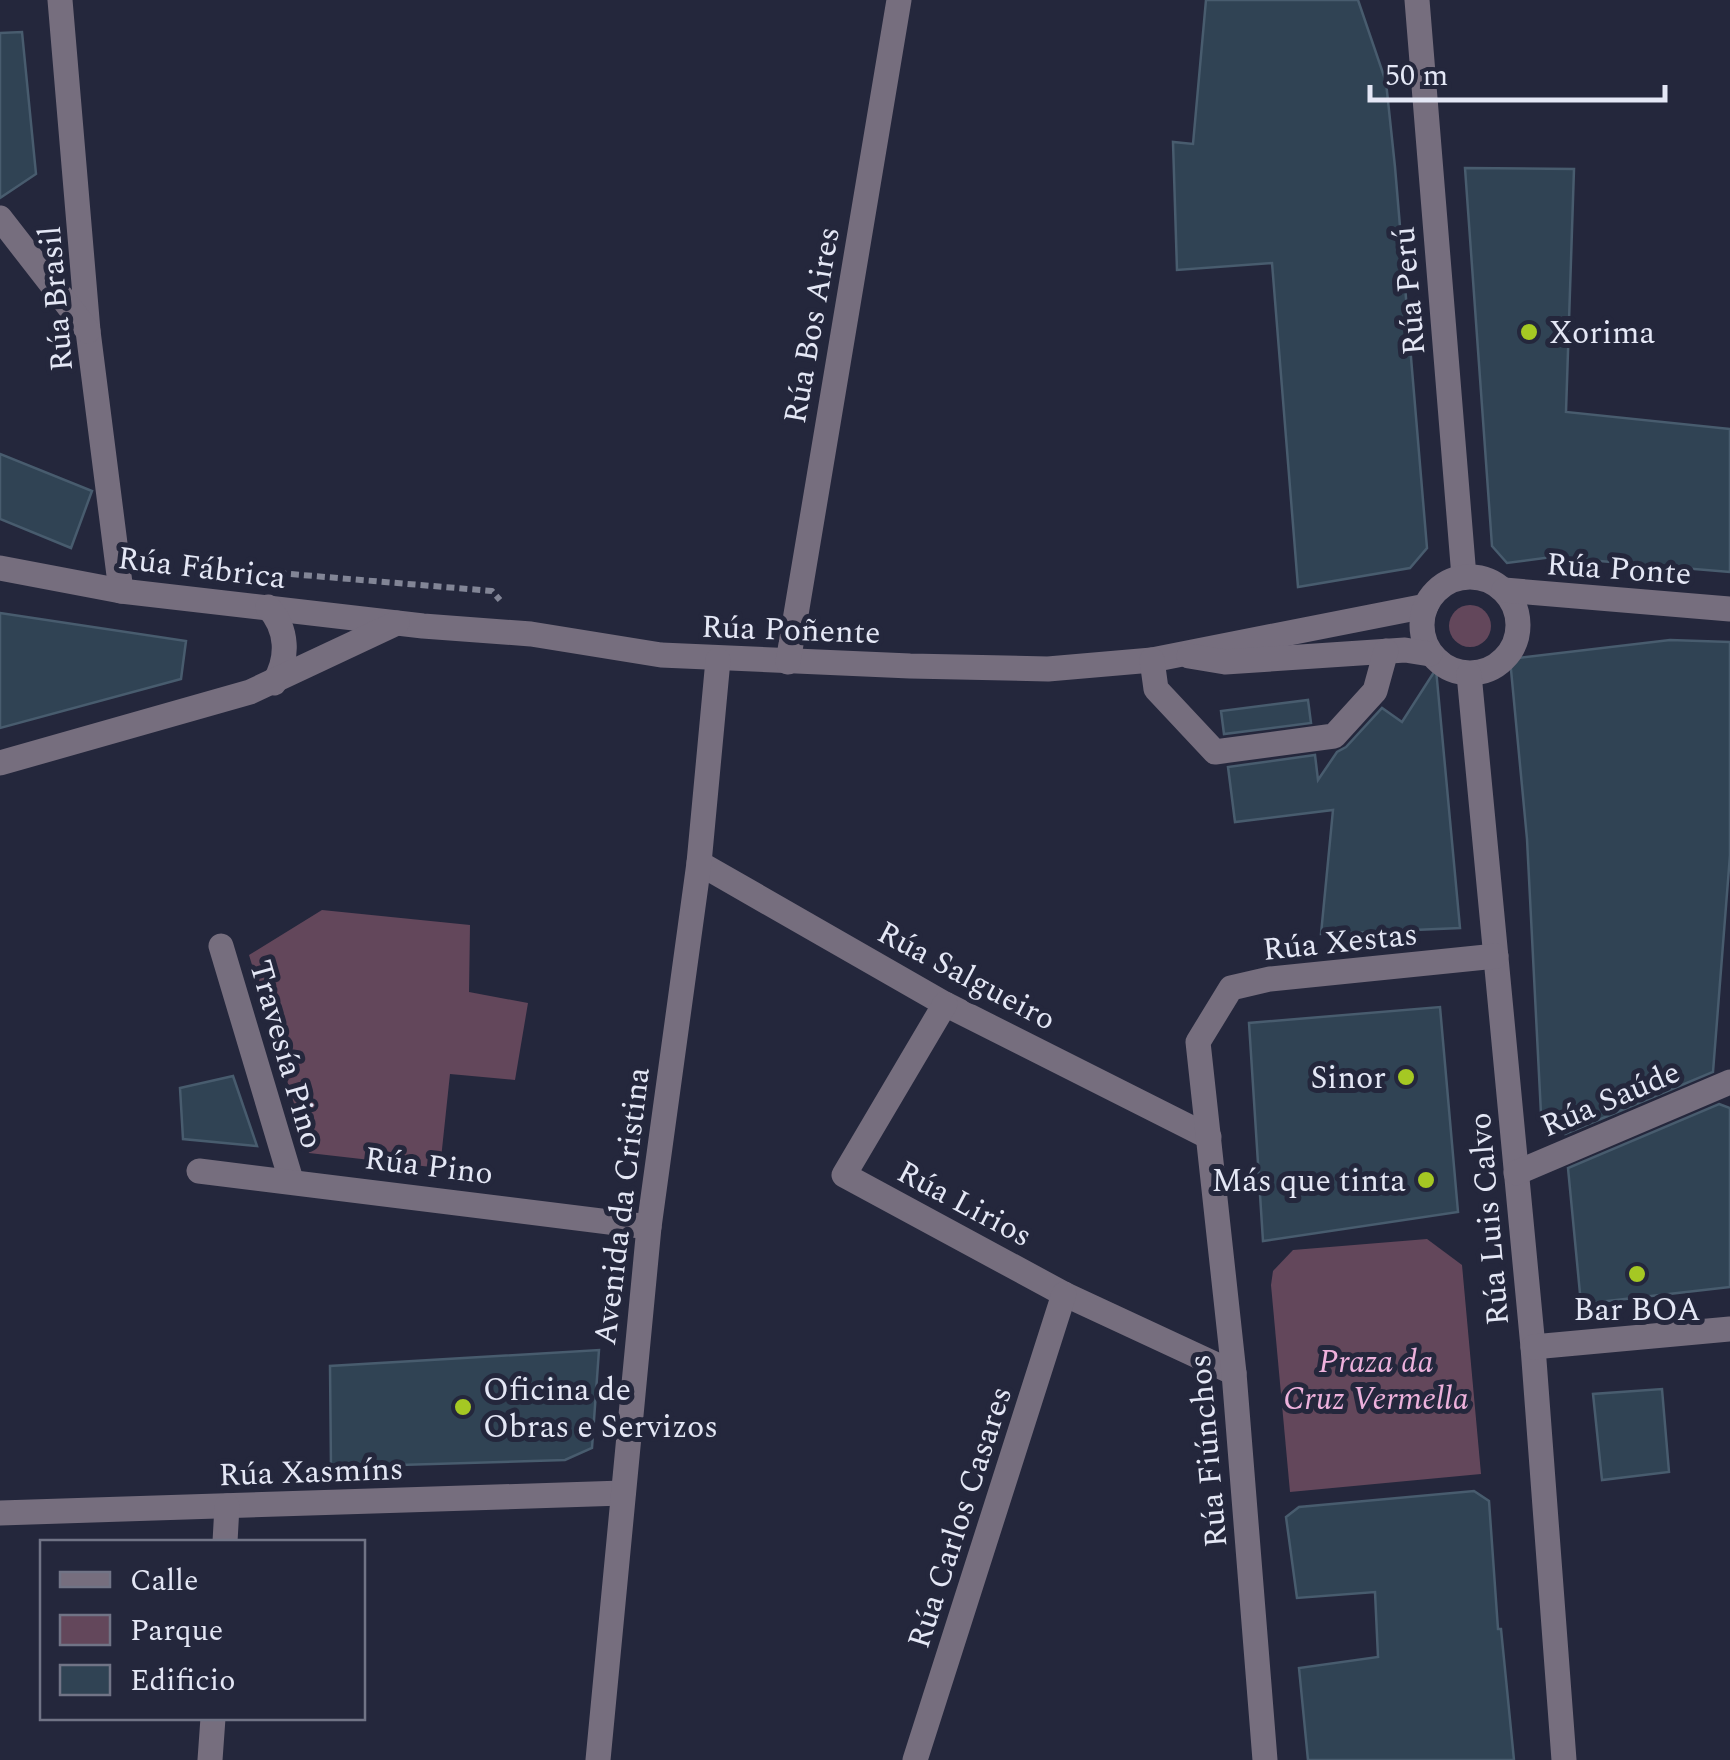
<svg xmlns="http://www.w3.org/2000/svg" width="1730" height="1760" font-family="Spectral,serif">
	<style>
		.green { fill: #63475b }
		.building { fill: #304354; stroke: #485c6e; stroke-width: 2.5 }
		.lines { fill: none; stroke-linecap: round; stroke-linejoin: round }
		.path { stroke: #828596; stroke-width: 6; stroke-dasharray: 8 5; stroke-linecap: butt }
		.minor { stroke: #766e7e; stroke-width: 25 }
		.poi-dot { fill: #a5c823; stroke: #24273c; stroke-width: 4 }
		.labels { text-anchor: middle; stroke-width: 10; stroke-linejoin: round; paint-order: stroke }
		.street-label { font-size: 32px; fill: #e4e7f5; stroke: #24273c }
		.poi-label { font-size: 32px; fill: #e4e7f5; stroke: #24273c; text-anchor: start }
		.park-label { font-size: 32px; font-style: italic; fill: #edb1dc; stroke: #24273c }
	</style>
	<rect width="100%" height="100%" fill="#24273c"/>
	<g class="green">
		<circle cx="1470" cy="626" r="21"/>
		<path d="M322 910 470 925 469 992 528 1003 515 1080 450 1074 440 1168 309 1153 249 955Z"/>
		<path d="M1427 1239 1462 1265 1481 1474 1290 1492 1271 1285 1273 1271 1293 1250Z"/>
	</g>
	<g class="building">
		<path d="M1206 0H1358L1386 82 1395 167 1427 548 1410 568 1298 587 1272 263 1177 270 1173 142 1193 144Z"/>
		<path d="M22 32 36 174 0 198V33Z"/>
		<path d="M1465 168 1574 169 1566 412 1730 429V572L1552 557 1507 563 1492 546Z"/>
		<path d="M0 454 92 491 71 548 0 519Z"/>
		<path d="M0 613 186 641 181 679 0 728Z"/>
		<path d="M1670 640 1730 642V855L1713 1072 1565 1134 1541 1114 1527 839 1510 659Z"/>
		<path d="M1436 669 1460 928 1321 934 1333 810 1235 822 1228 767 1315 755 1318 780 1337 752 1346 747 1382 708 1402 722Z"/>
		<path d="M1308 700 1311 723 1224 734 1221 711Z"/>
		<path d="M1440 1007 1458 1212 1263 1241 1249 1023Z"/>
		<path d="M233 1076 257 1146 183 1139 180 1088Z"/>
		<path d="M1719 1104 1730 1108V1287L1581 1304 1568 1168Z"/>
		<path d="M599 1350 592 1448 565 1460 331 1467 330 1366Z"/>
		<path d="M1662 1389 1669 1472 1602 1480 1593 1394Z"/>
		<path d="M1474 1491 1489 1501 1498 1629H1501L1514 1760H1308L1299 1668 1378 1657 1375 1592 1297 1598 1286 1517 1299 1507Z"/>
	</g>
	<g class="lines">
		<path class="path" d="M278 573 492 591 500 600"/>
		<g class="minor">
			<path d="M60 0 88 331 121 591"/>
			<path d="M1417 0 1464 577"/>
			<path d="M0 218 88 331"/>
			<path d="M0 568 121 591 423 626 531 634 661 655 910 666 1048 669 1152 660 1426 606"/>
			<circle cx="1470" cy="625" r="48"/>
			<path d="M1504 590 1730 609"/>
			<path d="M268 607C288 629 289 658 274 683"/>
			<path d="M1189 656 1225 662 1405 650 1430 654"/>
			<path d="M1152 660 1156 689 1215 752 1334 736 1375 691 1386 651"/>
			<path d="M788 662 899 0"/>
			<path d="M1469 674 1533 1347 1564 1760"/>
			<path d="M0 763 250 692 397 623"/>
			<path d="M699 863 945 1004 1209 1137"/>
			<path d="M221 946 291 1180"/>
			<path d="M945 1004 844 1175 1064 1294 1234 1373"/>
			<path d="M199 1171 649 1227"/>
			<path d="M1516 1173 1730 1082"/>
			<path d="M1533 1347 1730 1329"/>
			<path d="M0 1513 623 1493"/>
			<path d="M225 1542 227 1506"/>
			<path d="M210 1760 213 1718"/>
			<path d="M598 1760 649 1227 699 863 718 660"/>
			<path d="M915 1760 1064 1294"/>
			<path d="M1265 1760 1234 1373 1198 1042 1231 988 1270 979 1496 956"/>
		</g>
	</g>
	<g class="poi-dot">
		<circle cx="1529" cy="332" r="10"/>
		<circle cx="1406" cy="1077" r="10"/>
		<circle cx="1426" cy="1180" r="10"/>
		<circle cx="1637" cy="1274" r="10"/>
		<circle cx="463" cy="1407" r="10"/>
	</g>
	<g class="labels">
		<g class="street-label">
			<text transform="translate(1408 291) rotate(-95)" y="11">Rúa Perú</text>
			<text transform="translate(55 299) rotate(-95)" y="11">Rúa Brasil</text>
			<text transform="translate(811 325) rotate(-80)" y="11">Rúa Bos Aires</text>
			<text transform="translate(202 567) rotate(7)" y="11">Rúa Fábrica</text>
			<text transform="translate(1619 568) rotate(4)" y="11">Rúa Ponte</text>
			<text transform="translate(791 629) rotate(2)" y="11">Rúa Poñente</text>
			<text transform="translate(1340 941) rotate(-6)" y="11">Rúa Xestas</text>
			<text transform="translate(967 975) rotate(28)" y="11">Rúa Salgueiro</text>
			<text transform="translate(287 1054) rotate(74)" y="11">Travesía Pino</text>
			<text transform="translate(1610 1098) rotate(-23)" y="11">Rúa Saúde</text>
			<text transform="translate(429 1165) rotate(7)" y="11">Rúa Pino</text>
			<text transform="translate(965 1203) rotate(28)" y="11">Rúa Lirios</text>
			<text transform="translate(621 1206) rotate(-83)" y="11">Avenida da Cristina</text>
			<text transform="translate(1488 1219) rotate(-95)" y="11">Rúa Luis Calvo</text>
			<text transform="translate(1207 1451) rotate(-95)" y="11">Rúa Fiúnchos</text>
			<text transform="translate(311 1471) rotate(-2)" y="11">Rúa Xasmíns</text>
			<text transform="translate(959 1517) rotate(-72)" y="11">Rúa Carlos Casares</text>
		</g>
		<g class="poi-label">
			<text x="1549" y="343">Xorima</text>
			<text x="1386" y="1088" text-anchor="end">Sinor</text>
			<text x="1406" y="1191" text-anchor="end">Más que tinta</text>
			<text x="1637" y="1320" text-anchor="middle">Bar BOA</text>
			<text x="483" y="1400">Oficina de<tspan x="483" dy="37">Obras e Servizos</tspan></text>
		</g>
		<g class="park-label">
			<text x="1376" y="1372">Praza da<tspan x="1376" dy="37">Cruz Vermella</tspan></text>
		</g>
	</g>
	<rect x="40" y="1540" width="325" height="180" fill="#24273c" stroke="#717486" stroke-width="2.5"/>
	<rect x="60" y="1572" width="50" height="15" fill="#766e7e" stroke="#717486" stroke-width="2.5"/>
	<text x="130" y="1590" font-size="30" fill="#e4e7f5">Calle</text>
	<rect x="60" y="1615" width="50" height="30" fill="#63475b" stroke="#717486" stroke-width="2.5"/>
	<text x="130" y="1640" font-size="30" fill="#e4e7f5">Parque</text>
	<rect x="60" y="1665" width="50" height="30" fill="#304354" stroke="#717486" stroke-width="2.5"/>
	<text x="130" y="1690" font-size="30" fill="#e4e7f5">Edificio</text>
	<path d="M1370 85v15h295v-15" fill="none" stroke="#e4e7f5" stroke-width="5"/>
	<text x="1385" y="85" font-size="30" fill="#e4e7f5" stroke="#24273c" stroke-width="8" paint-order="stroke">50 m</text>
</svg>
